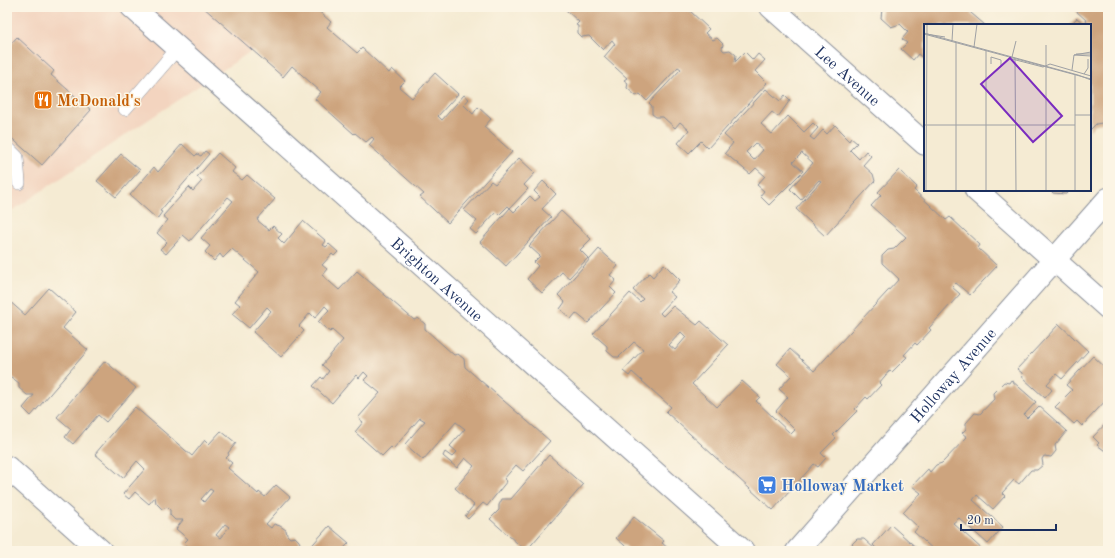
<svg xmlns="http://www.w3.org/2000/svg" width="1115" height="558" font-family="'Old Standard TT',serif">
	<style>
		.built { fill: #f3d4bf }
		.building { fill: #cda47e; fill-rule: evenodd }
		.lines { fill: none; stroke-linecap: round; stroke-linejoin: round }
		.lane-casing { stroke: #888d98; stroke-width: 14 }
		.street-casing { stroke: #888d98; stroke-width: 24 }
		.secondary-casing { stroke: #888d98; stroke-width: 24 }
		.lane { stroke: #fff; stroke-width: 13 }
		.street { stroke: #fff; stroke-width: 22 }
		.secondary { stroke: #fff; stroke-width: 22 }
		.labels { text-anchor: middle; stroke-width: 3; stroke-linejoin: round; paint-order: stroke }
		.street-label { font-size: 16px; fill: #1b2f5e; stroke: #fcf5e5 }
		.food-label { font-size: 16px; font-weight: bold; fill: #c56008; stroke: #fcf5e5; text-anchor: start }
		.shop-label { font-size: 16px; font-weight: bold; fill: #366cbe; stroke: #fcf5e5; text-anchor: start }
		.inset-road { fill: none; stroke: #9ea0a4; stroke-width: 1 }
		.view { fill: #7b2cbf; fill-opacity: 0.15; stroke: #7b2cbf; stroke-width: 2 }
		.inset-edge { fill: none; stroke: #1b2f5e; stroke-width: 2 }
	</style>
	<rect width="100%" height="100%" fill="#fcf5e5"/>
	<filter id="ink" filterUnits="userSpaceOnUse"><feTurbulence type="fractalNoise" baseFrequency=".025" numOctaves="2"/><feDisplacementMap in="SourceGraphic" scale="8" xChannelSelector="R" yChannelSelector="G"/><feConvolveMatrix kernelMatrix="1 2 1 2 8 2 1 2 1" color-interpolation-filters="sRGB"/></filter>
	<filter id="wash" filterUnits="userSpaceOnUse"><feTurbulence type="fractalNoise" baseFrequency=".012" numOctaves="4" result="noise"/><feDisplacementMap in="SourceGraphic" scale="16" xChannelSelector="R" yChannelSelector="G"/><feGaussianBlur stdDeviation="0.9" result="paint"/><feColorMatrix in="noise" values="0 0 0 0 0 0 0 0 0 0 0 0 0 0 0 0 0 1.4 0 .05"/><feComposite in="paint" operator="in"/></filter>
	<g filter="url(#wash)">
		<rect width="100%" height="100%" fill="#f5ebd3"/>
		<path class="built" d="M7 7H317L7 214Z"/>
		<g id="blocks">
			<g class="building">
				<path d="M203 7H314L331 22 327 27 357 53 362 48 389 73 392 69 405 81 399 87 412 98 435 73 458 94 438 116 442 120 464 95 469 99 464 105 473 114 478 107 491 119 484 127 512 152 448 223 420 197 424 194 369 145 374 139 372 137 366 142 355 133 354 134 315 99 321 92 292 66 283 77Z"/>
				<path d="M569 7H691L689 10 709 29 705 33 713 40 717 38 723 44 722 49 724 51 730 50 736 55 735 62 745 52 753 60 758 54 765 60 755 71 767 83 708 148 701 141 689 153 678 143 689 130 680 122 675 128 663 117H656L652 114V106L649 103 681 69 678 67 647 101 640 94 636 96 627 88 628 83 624 80 627 78 604 57 615 44 612 40 603 50 589 36 582 37 578 33V26L576 25 579 22 566 10Z"/>
				<path d="M879 7H964L985 25H925V60L918 54 913 60 901 49 907 43 902 39 908 32 900 24 891 27 881 18 882 9Z"/>
				<path d="M1078 7H1108V116L1102 123 1096 124 1090 130V25H1070L1077 18 1084 24 1087 21 1075 10Z"/>
				<path d="M17 37 54 71 51 75 91 110 42 165 7 134V48Z"/>
				<path d="M766 89 780 101 785 95 790 100 778 117 772 112 761 124 772 134 788 116 804 132 813 123 818 128 810 137 814 140 823 130 827 134 835 125 845 135 844 136 849 141 851 138 857 143 850 150 859 159 866 151 871 156 863 165 873 174 875 181 825 236 796 209 821 181 819 180 801 200 790 189 813 163 802 153 793 162 803 171 769 205 760 196 764 191 757 185 765 176 756 168 750 174 725 153 733 143 724 135ZM755 143 763 150 754 160 746 152Z"/>
				<path d="M182 144 195 156 197 154 201 156 205 151 209 154 160 211 162 212 157 219 130 195 154 167 158 172Z"/>
				<path d="M218 153 235 168 232 172 242 180 247 175 275 199 257 220 269 230 273 226 282 234 278 238 284 244 303 221 326 241 323 245 326 247 329 244 338 252 334 256 332 254 322 265 327 269 322 275 339 290 357 271 414 320 418 318 425 324V329L454 355 458 354 464 359 465 367 550 441 523 471 516 465 504 479 507 481 487 506 483 503 468 519 465 516 474 505 455 488 474 466 465 458 457 468 443 456 445 452 452 457 457 452 450 446 465 429 456 422 423 460 405 444 425 421 420 418 393 449 391 447 382 456 355 432 363 422 358 418 380 393 364 380 368 376 364 372 359 378 356 375 332 403 313 386 321 377 323 379 329 371 322 365 343 340 332 330 330 332 318 322 329 310 325 306 315 318 310 313 299 326 304 331 281 357 253 332 271 311 267 307 249 328 232 314 240 305 235 301 259 272 232 249 223 258 220 254 214 261 205 252 210 246 201 238 233 201 228 197 190 241 183 235 166 254 160 249 167 242 157 233 168 220 163 216 189 187 193 191 202 181 197 177Z"/>
				<path d="M121 154 140 170 116 197 97 181Z"/>
				<path d="M519 158 535 173 524 185 528 189 510 208 508 206 499 215 496 212 476 234 470 229 477 221 464 210 491 181 495 184Z"/>
				<path d="M899 170 917 187 914 190 946 220 950 217 980 245 978 248 997 266 970 295 956 283 952 287 960 294 929 328 931 330 917 345 915 343 904 355 907 357 892 372 890 370 879 383 881 385 868 399 866 397 855 409 857 411 833 435 836 438 821 453 826 458 818 467 814 464 773 510 666 412 671 407 632 372 629 376 623 371 643 349 634 342 619 357H614L607 351V346L593 334 630 293 640 302 643 299 633 290 649 273 653 277 664 264 680 280 669 292 675 297 660 313 663 316 673 306 697 325 701 321 728 345 692 384 717 407 742 381 760 397 756 401 791 434 795 430 776 411 788 397 779 389 791 376 777 364 790 349 814 371 899 279 882 263V256L888 250 894 249 906 237 871 206 881 195 878 192ZM681 332 686 337 675 350 669 345Z"/>
				<path d="M543 181 556 194 542 209 551 217 506 266 480 242 510 208 514 212 530 196 535 201 540 197 534 191Z"/>
				<path d="M1050 190H1070L1066 194 1053 193Z"/>
				<path d="M561 211 591 239 580 250 588 258 569 278 562 272 542 293 527 279 538 266 534 262 540 256 529 246Z"/>
				<path d="M599 249 618 266 610 275 616 280 610 287 616 293 588 323 576 313 571 319 560 309 565 302 558 295Z"/>
				<path d="M49 288 76 312 63 328 88 350 31 416 23 408 34 395H27L19 388V383L7 374V299L25 315Z"/>
				<path d="M1059 324 1088 351 1062 379 1056 374 1047 384 1052 390 1045 398 1023 378 1022 373 1017 369Z"/>
				<path d="M1093 356 1108 370V398L1082 426 1077 421 1074 424 1055 407 1072 390 1066 385Z"/>
				<path d="M105 361 136 388 106 422 98 415 73 444 65 437 71 429 57 417Z"/>
				<path d="M1011 380 1036 402 1024 415 1027 418 1039 406 1067 431 1055 445 1056 451 1051 457 1044 456 1042 459 1043 465 1037 470H1031L1019 484 1014 480 1002 493 1005 496 993 509 977 495 973 500 1003 527 988 544 959 518 953 523 984 551H935L914 532 918 527 903 513 921 493 912 486 928 469 930 472 936 465 942 463 967 437 962 433 966 429V423L975 413 980 414 994 399 993 393 1004 382 1009 383Z"/>
				<path d="M135 407 192 456 205 440 209 444 221 431 236 443 228 453 229 455 226 458 232 463 228 468 258 494 259 492 265 497 276 485 290 497 266 524 271 528 274 524 280 526 286 530 287 535 290 538 295 537 299 541 302 548 300 551H193L184 543 188 539 176 529 183 520H175L170 515V510L167 507 162 509 156 503 155 497 149 504 135 492 129 499 123 494 145 469 137 461 123 478 95 454ZM210 489 213 491 204 502 201 499ZM225 524 229 527 220 538 216 535Z"/>
				<path d="M1108 421V453L1097 445 1099 443 1093 437Z"/>
				<path d="M549 455 583 485 526 551 490 519 499 510V505L502 499H511Z"/>
				<path d="M634 517 664 541 662 543 670 550 672 548 675 551H631L616 538Z"/>
				<path d="M891 525 920 551H879L873 545Z"/>
				<path d="M329 526 349 543 341 551H307Z"/>
				<path d="M857 539H864L877 551H851L852 544Z"/>
			</g>
		</g>
	</g>
	<g filter="url(#ink)">
		<use href="#blocks" fill-opacity="0" stroke="#888d98" stroke-width="1"/>
		<g class="lines">
			<defs>
				<g id="lane">
					<path d="M125 109 178 48"/>
					<path d="M7 147 17 157 19 183"/>
				</g>
				<g id="street">
					<path id="s1" d="M132 7 743 551"/>
					<path id="s2" d="M771 7 925 144"/>
					<path d="M976 190 1108 308"/>
					<path id="s3" d="M797 551 1108 199"/>
				</g>
				<path id="secondary" d="M7 467 101 551"/>
			</defs>
			<use href="#lane" class="lane-casing"/>
			<use href="#street" class="street-casing"/>
			<use href="#secondary" class="secondary-casing"/>
			<use href="#lane" class="lane"/>
			<use href="#street" class="street"/>
			<use href="#secondary" class="secondary"/>
		</g>
	</g>
	<defs>
		<symbol id="restaurant-square" viewBox="-11 -11 22 22"><rect x="-9" y="-9" width="18" height="18" rx="4" fill="#e8710a" stroke="#fcf5e5"/><path d="M-5-6h1v4h1v-4h1v4h1v-4h1v5L-1.5 .5V6h-2V.5L-5-1ZM5-6V6H3V1.5H1.5Q1.5-4 5-6Z" fill="#fff"/></symbol>
		<symbol id="supermarket-square" viewBox="-11 -11 22 22"><rect x="-9" y="-9" width="18" height="18" rx="4" fill="#3f7fe0" stroke="#fcf5e5"/><path d="M-6-5.5h2.5l.6 2H6L4.5 2H-2.5L-4.4-4H-6ZM-1.5 3.2a1.3 1.3 0 1 0 .1 0ZM3 3.2a1.3 1.3 0 1 0 .1 0Z" fill="#fff"/></symbol>
	</defs>
	<g fill-rule="evenodd">
		<use href="#restaurant-square" x="32" y="89" width="22" height="22"/>
		<use href="#supermarket-square" x="756" y="474" width="22" height="22"/>
	</g>
	<g class="labels">
		<g class="street-label">
			<text dy="6" stroke="none"><textPath href="#s2" startOffset="103">Lee Avenue</textPath></text>
			<text dy="6" stroke="none"><textPath href="#s1" startOffset="409">Brighton Avenue</textPath></text>
			<text dy="6" stroke="none"><textPath href="#s3" startOffset="235">Holloway Avenue</textPath></text>
		</g>
		<g class="food-label">
			<text x="57" y="106">McDonald's</text>
		</g>
		<g class="shop-label">
			<text x="781" y="491">Holloway Market</text>
		</g>
	</g>
	<g transform="translate(924 24)">
		<rect width="167" height="167" fill="#f5ebd3"/>
		<path class="inset-road" d="M0 9 154 51 167 56M0 10 167 55M2 10 21 13M28 17 29 0M50 23 53 0M152 30H167M150 31 167 32M88 33 92 17M88 35 119 43 126 40 167 52M91 35 92 167M67 40V33L77 36V43M148 46 150 31 167 28M151 50V167M160 50 164 44V35M151 91H167M0 101H151M2 167 3 0M32 167V18M62 167V26M122 167V21"/>
		<path class="view" d="M86 34 138 92 109 118 57 60Z"/>
		<rect width="167" height="167" class="inset-edge"/>
	</g>
	<rect width="1115" height="558" fill="none" stroke="#fcf5e5" stroke-width="24"/>
	<path d="M961 524v6h95v-6" fill="none" stroke="#1b2f5e" stroke-width="2"/>
	<text x="967" y="524" font-size="12" fill="#1b2f5e" stroke="#fcf5e5" stroke-width="3" paint-order="stroke">20 m</text>
</svg>
